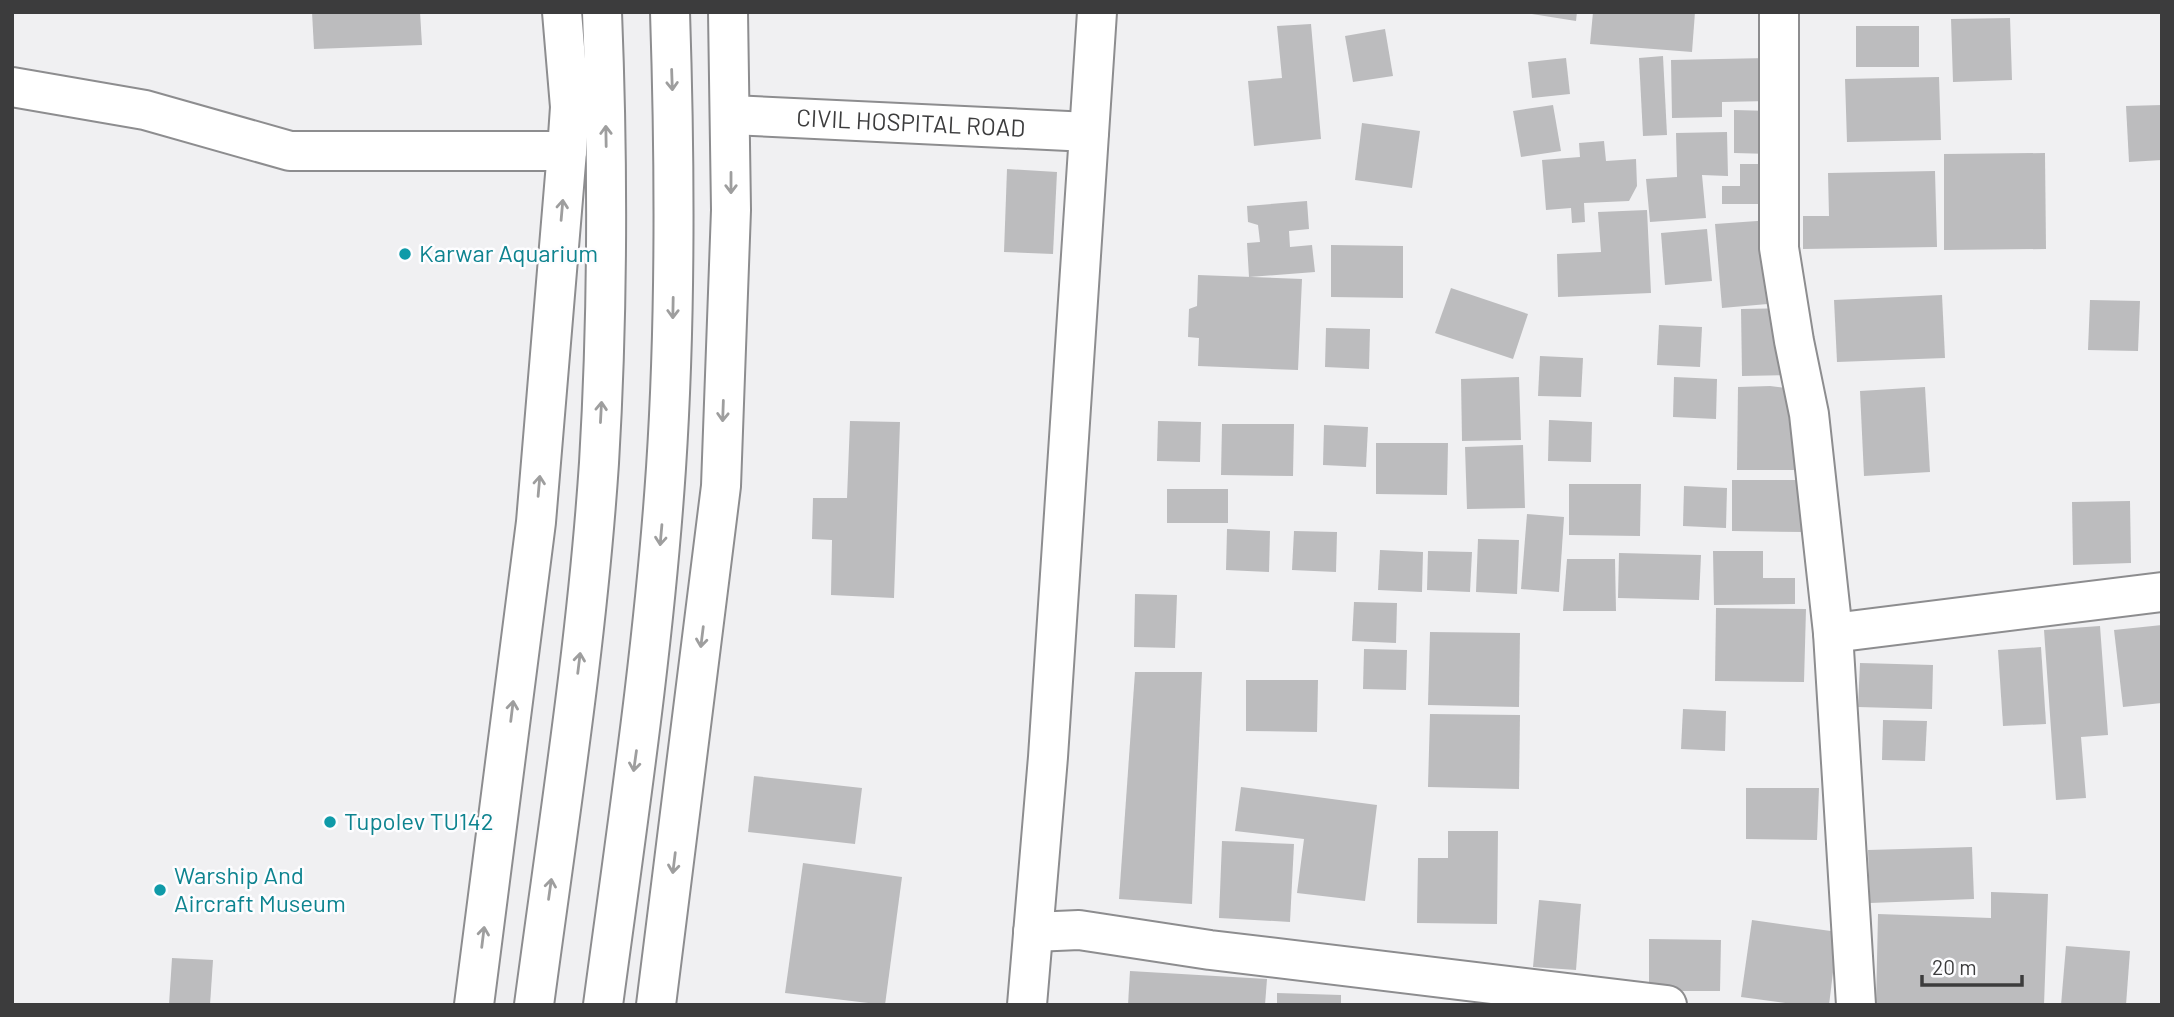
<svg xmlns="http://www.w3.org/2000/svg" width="2174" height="1017" font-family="Barlow,sans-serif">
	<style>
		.building { fill: #bcbcbe }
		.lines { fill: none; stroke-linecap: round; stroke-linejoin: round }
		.street-casing { stroke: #8d8d8f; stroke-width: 42 }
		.secondary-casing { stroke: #8d8d8f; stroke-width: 42 }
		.highway-casing { stroke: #8d8d8f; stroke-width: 42 }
		.street { stroke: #fff; stroke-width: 38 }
		.secondary { stroke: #fff; stroke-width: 38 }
		.highway { stroke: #fff; stroke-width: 38 }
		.oneway { stroke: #9e9e9e }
		.culture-dot { fill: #0f9aa8; stroke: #fdfdff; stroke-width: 2.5 }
		.labels { text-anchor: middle; stroke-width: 5; stroke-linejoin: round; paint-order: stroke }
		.street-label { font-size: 24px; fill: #3c3c3d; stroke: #fdfdff }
		.culture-label { font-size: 24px; fill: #0d838f; stroke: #fdfdff; text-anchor: start }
	</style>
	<rect width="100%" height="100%" fill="#f0f0f2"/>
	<g class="building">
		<path d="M312 12H420L422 45 314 49Z"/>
		<path d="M1519 12H1577L1576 21Z"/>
		<path d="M1593 12H1695L1692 52 1590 44Z"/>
		<path d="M2010 18 2012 80 1953 82 1951 19Z"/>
		<path d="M1311 24 1321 139 1254 146 1248 81 1282 78 1277 26Z"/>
		<rect x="1856" y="26" width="63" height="41"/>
		<path d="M1385 29 1393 76 1353 82 1345 36Z"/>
		<path d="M1663 56 1667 135 1643 136 1639 58Z"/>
		<path d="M1566 58 1570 94 1532 98 1528 62Z"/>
		<path d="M1767 58 1768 101 1722 102V117L1672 118 1671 60Z"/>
		<path d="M1939 77 1941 140 1847 142 1845 79Z"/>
		<path d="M1553 105 1561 151 1521 157 1513 111Z"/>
		<path d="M2162 105V160L2129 162 2126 106Z"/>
		<path d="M1734 110 1771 111V154L1734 153Z"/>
		<path d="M1362 123 1420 131 1412 188 1355 180Z"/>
		<path d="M1727 132 1728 176 1702 175 1706 218 1650 222 1646 179 1677 177 1676 133Z"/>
		<path d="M1604 141 1606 161 1636 159 1637 186 1629 201 1584 203 1585 222 1572 223 1571 208 1546 210 1542 160 1580 157 1579 143Z"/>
		<path d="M2045 153 2046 249 1944 250V154Z"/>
		<path d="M1740 164H1768V204H1722V186H1740Z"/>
		<path d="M1007 169 1057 172 1053 254 1004 252Z"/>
		<path d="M1935 171 1937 247 1803 249V216H1829L1828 173Z"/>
		<path d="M1307 201 1309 229 1289 231 1290 247 1312 245 1315 272 1249 277 1247 243 1260 242 1258 225 1248 222 1247 206Z"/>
		<path d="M1647 210 1651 293 1558 297 1557 254 1601 252 1598 212Z"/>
		<path d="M1771 220 1779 303 1722 308 1715 224Z"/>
		<path d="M1707 229 1712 281 1665 285 1661 233Z"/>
		<path d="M1331 245 1403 246V298L1331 297Z"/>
		<path d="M1198 275 1302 279 1298 370 1198 366 1199 338 1188 337 1189 309 1197 306Z"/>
		<path d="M1451 288 1528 314 1513 359 1435 333Z"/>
		<path d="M1942 295 1945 358 1837 362 1834 300Z"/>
		<path d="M2090 300 2140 301 2138 351 2088 350Z"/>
		<path d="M1786 308 1788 375 1742 376 1741 309Z"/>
		<path d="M1659 325 1702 327 1700 367 1657 365Z"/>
		<path d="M1326 328 1370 329 1369 369 1325 367Z"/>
		<path d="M1540 356 1583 358 1581 397 1538 396Z"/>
		<path d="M1519 377 1521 440 1462 441 1461 379Z"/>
		<path d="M1674 377 1717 379 1716 419 1673 417Z"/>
		<path d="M1770 386 1795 389 1797 470H1737L1738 387Z"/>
		<path d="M1925 387 1930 472 1864 476 1860 391Z"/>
		<path d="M1549 420 1592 422 1591 462 1548 461Z"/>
		<path d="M850 421 900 422 894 598 831 595 832 540 812 539 813 498H847Z"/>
		<path d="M1158 421 1201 422 1200 462 1157 461Z"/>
		<path d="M1222 424H1294L1293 476 1221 475Z"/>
		<path d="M1324 425 1368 427 1366 467 1323 465Z"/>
		<path d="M1376 443H1448L1447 495 1376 494Z"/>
		<path d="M1523 445 1525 508 1467 509 1465 447Z"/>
		<path d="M1732 480H1803V532L1732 531Z"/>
		<path d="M1569 484H1641L1640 536 1569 535Z"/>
		<path d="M1684 486 1727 488 1726 528 1683 526Z"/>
		<rect x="1167" y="489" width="61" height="34"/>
		<path d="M2130 501 2131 563 2073 565 2072 502Z"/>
		<path d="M1527 514 1564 517 1559 592 1521 589Z"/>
		<path d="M1227 529 1270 531 1269 572 1226 570Z"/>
		<path d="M1294 531 1337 532 1336 572 1292 570Z"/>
		<path d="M1478 539 1519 540 1517 594 1476 592Z"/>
		<path d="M1380 550 1423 552 1422 592 1378 590Z"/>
		<path d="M1428 551 1472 552 1470 592 1427 590Z"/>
		<path d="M1713 551H1763V578H1795V604L1714 605Z"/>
		<path d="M1619 553 1701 555 1699 600 1618 598Z"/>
		<path d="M1567 559H1615L1616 611H1563Z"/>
		<path d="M1135 594 1177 595 1175 648 1134 647Z"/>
		<path d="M1354 602 1397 603 1396 643 1352 641Z"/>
		<path d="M1716 608 1806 609 1804 682 1715 681Z"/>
		<path d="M2162 625V703L2123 707 2114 630Z"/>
		<path d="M2100 626 2108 735 2081 737 2086 798 2056 800 2044 630Z"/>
		<path d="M1430 632 1520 633 1519 707 1428 705Z"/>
		<path d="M2041 647 2046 724 2003 726 1998 650Z"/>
		<path d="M1364 649 1407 650 1406 690 1363 689Z"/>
		<path d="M1860 663 1933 665 1932 709 1858 707Z"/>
		<path d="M1135 672H1202L1192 904 1119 899Z"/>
		<path d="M1246 680H1318L1317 732 1246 731Z"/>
		<path d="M1683 709 1726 711 1725 751 1681 749Z"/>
		<path d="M1430 714 1520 715 1519 789 1428 787Z"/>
		<path d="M1883 720 1927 721 1925 761 1882 760Z"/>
		<path d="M754 776 862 788 855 844 748 832Z"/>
		<path d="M1241 787 1377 805 1365 901 1297 893 1304 839 1235 831Z"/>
		<path d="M1746 788H1819L1817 840 1746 839Z"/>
		<path d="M1448 831H1498L1497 924 1417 923 1418 858H1448Z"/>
		<path d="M1222 841 1294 844 1290 922 1219 918Z"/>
		<path d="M1972 847 1974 899 1870 903 1868 850Z"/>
		<path d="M803 863 902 877 885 1005 785 993Z"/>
		<path d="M1991 892 2048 894 2044 1005H1876L1878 914 1991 918Z"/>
		<path d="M1539 900 1581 904 1576 970 1533 967Z"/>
		<path d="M1752 920 1838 932 1829 1005H1800L1741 997Z"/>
		<path d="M1649 939 1721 940 1720 991H1649Z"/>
		<path d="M2066 946 2130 951 2126 1005H2061Z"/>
		<path d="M172 958 213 960 210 1005H169Z"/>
		<path d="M1130 971 1267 979 1265 1005H1128Z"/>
		<path d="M1277 993 1341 995V1005H1277Z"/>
	</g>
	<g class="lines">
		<defs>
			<g id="street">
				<path d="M1779 12V248L1794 341 1809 414 1833 633 1856 1005"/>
				<path d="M12 87 145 110 290 151H567"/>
				<path d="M1833 633 2162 592"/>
				<path d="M1033 932 1079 930 1210 950 1667 1005"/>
			</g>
			<g id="secondary">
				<path id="s1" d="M731 115 1089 132"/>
				<path d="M474 1005 536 522 567 151 570 107 562 12"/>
				<path d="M656 1005 721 486 731 210 728 12"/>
				<path d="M1027 1005 1048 757 1097 12"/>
			</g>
			<g id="highway">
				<path d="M534 1005C558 825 587 644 599 463 608 312 608 163 602 12"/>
				<path d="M603 1005C627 826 654 648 666 468 676 316 675 164 670 12"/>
			</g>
		</defs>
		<use href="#street" class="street-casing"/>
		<use href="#secondary" class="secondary-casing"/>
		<use href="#highway" class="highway-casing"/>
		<use href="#street" class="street"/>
		<use href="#secondary" class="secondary"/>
		<use href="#highway" class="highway"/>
	</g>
	<defs><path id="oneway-shaft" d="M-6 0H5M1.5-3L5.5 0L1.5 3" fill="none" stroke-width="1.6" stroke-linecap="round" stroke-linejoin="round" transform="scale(1.75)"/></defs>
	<g class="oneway">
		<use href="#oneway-shaft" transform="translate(672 80) rotate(88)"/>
		<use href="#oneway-shaft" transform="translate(606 136) rotate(-91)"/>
		<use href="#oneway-shaft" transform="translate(731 183) rotate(90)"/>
		<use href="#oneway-shaft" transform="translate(562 210) rotate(-85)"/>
		<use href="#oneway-shaft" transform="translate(673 308) rotate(91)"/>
		<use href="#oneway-shaft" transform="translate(723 411) rotate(92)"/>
		<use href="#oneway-shaft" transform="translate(601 412) rotate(-87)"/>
		<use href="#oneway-shaft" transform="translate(539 486) rotate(-85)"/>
		<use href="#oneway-shaft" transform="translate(661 535) rotate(95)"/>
		<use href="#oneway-shaft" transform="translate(702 637) rotate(97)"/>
		<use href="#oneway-shaft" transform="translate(579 663) rotate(-83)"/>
		<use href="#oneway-shaft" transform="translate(512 711) rotate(-83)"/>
		<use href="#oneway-shaft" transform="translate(635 761) rotate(98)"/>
		<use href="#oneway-shaft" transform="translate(674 863) rotate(97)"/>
		<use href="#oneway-shaft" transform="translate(550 889) rotate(-82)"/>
		<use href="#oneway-shaft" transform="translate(483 937) rotate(-83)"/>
	</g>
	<g class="culture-dot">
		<circle cx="405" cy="254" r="7"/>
		<circle cx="330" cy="822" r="7"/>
		<circle cx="160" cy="890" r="7"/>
	</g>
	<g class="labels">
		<g class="street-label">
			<text dy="8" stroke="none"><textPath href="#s1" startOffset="180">CIVIL HOSPITAL ROAD</textPath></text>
		</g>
		<g class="culture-label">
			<text x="419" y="262">Karwar Aquarium</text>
			<text x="344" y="830">Tupolev TU142</text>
			<text x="174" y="884">Warship And<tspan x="174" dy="28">Aircraft Museum</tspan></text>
		</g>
	</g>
	<rect width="2174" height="1017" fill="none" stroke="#3c3c3d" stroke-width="28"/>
	<path d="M1922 975v10h100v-10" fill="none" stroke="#3c3c3d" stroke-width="3.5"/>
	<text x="1932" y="975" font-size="21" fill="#3c3c3d" stroke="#fdfdff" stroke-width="5" paint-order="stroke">20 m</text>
</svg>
